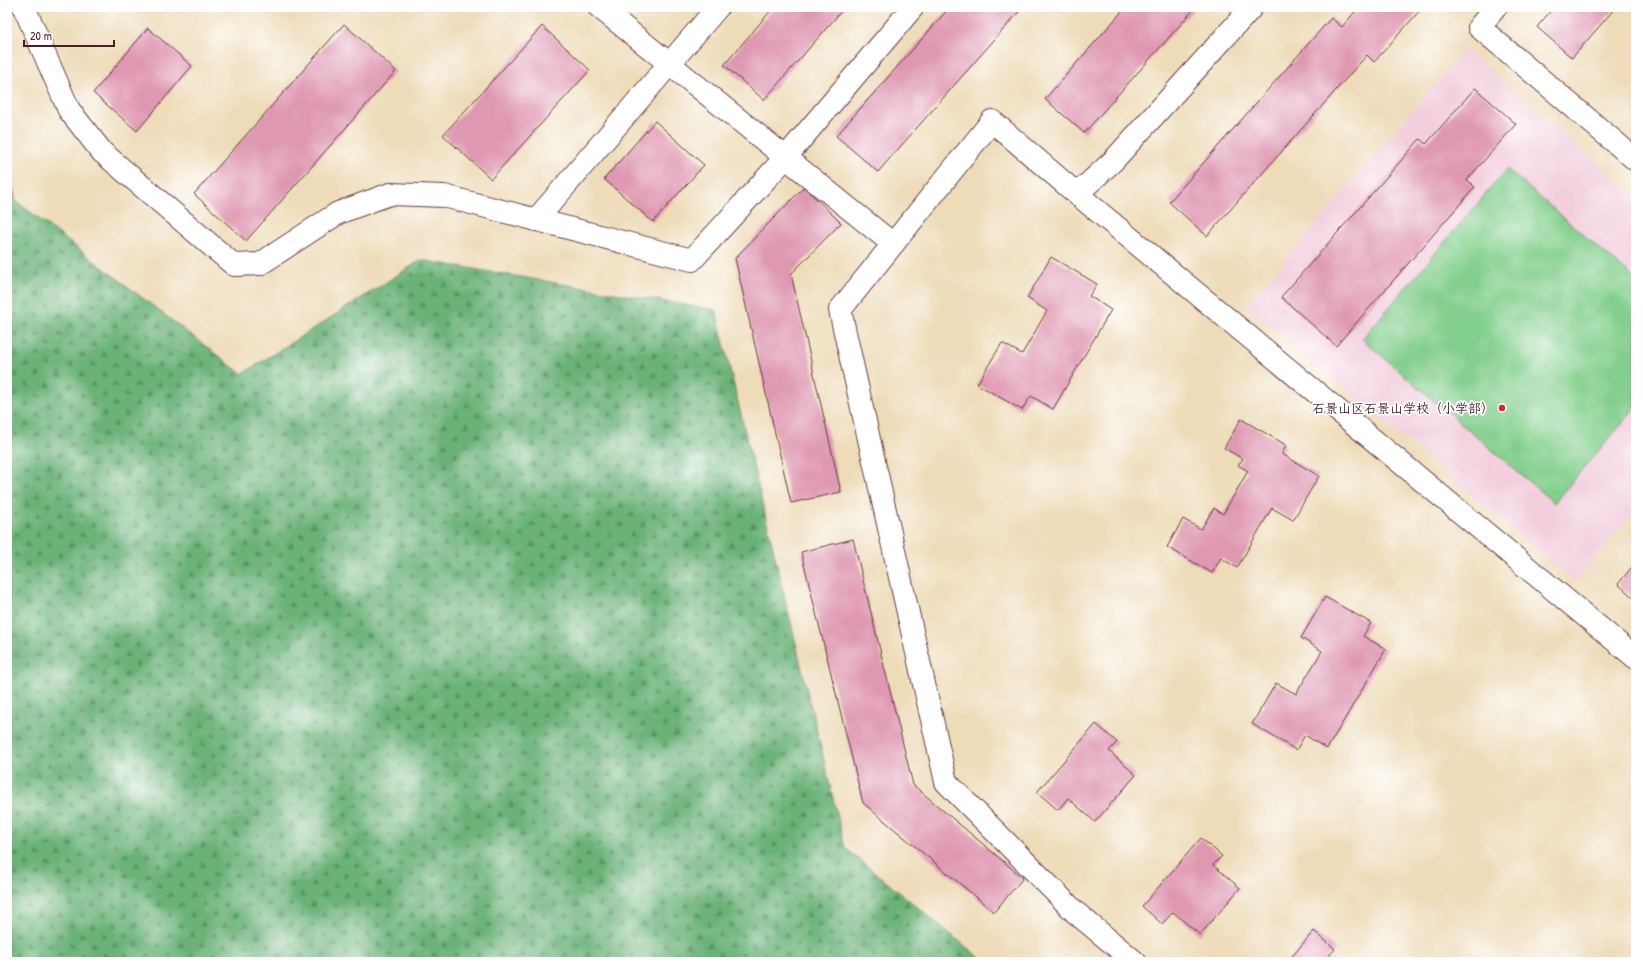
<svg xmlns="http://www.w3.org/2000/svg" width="1643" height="969" font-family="'Patrick Hand','LXGW WenKai TC',sans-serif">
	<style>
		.built { fill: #f3cfde }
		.forest { fill: url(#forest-firs); stroke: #5a6852 }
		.park { fill: #83cf8d; stroke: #66775c }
		.building { fill: #df98b2 }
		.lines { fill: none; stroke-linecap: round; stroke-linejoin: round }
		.minor-casing { stroke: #633b40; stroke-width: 24 }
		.minor { stroke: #fff; stroke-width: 22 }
		.poi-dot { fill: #c8321e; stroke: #fff; stroke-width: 1.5 }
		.labels { text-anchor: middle; stroke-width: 3.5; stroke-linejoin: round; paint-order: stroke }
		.poi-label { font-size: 13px; fill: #4a1f2b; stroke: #fff; text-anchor: end }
	</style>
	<defs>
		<pattern id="forest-firs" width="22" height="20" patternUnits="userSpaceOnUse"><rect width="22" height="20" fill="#6ab278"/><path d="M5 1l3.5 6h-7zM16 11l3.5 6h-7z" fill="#599063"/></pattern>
	</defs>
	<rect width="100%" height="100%" fill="#fff"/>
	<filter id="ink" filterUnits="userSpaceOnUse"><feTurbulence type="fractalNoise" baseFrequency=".025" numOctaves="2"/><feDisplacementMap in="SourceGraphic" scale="8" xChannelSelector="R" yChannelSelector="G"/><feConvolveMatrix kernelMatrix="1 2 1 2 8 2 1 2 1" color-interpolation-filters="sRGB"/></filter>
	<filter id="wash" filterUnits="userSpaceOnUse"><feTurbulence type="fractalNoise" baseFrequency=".012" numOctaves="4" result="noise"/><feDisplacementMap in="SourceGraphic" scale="16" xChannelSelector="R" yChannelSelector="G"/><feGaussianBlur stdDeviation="0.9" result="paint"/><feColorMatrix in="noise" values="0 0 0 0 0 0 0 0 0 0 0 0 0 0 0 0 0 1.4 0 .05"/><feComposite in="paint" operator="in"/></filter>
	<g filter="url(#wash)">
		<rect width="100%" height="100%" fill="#eedcb9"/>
		<path class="built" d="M1465 49 1636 196V509L1575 582 1246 306Z"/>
		<path class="forest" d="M7 165 16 201 242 374 421 260 716 310 845 848 985 962H7Z"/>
		<path class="park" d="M1507 169 1636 280V407L1554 503 1362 339Z"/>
		<g id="blocks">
			<g class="building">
				<path d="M774 7H845L764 100 724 65Z"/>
				<path d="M950 7H1023L878 172 836 136Z"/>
				<path d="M1126 7H1196L1084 133 1045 99Z"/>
				<path d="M1359 7H1423L1374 62 1367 55 1207 236 1169 202 1331 18 1342 27Z"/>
				<path d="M1554 7H1616L1572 58 1537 27Z"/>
				<path d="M344 24 396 71 246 241 194 194Z"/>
				<path d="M542 26 590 70 491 179 443 135Z"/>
				<path d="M148 28 192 66 137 131 93 93Z"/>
				<path d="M1475 88 1516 124 1467 180 1475 187 1336 346 1281 297 1420 139 1426 144Z"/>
				<path d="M655 121 704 165 653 222 604 179Z"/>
				<path d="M804 187 841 223 791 274 841 492 791 503 735 258Z"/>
				<path d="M1051 257 1097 284 1089 296 1111 310 1053 409 1031 396 1022 410 977 384 1002 343 1022 354 1047 311 1027 298Z"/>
				<path d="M1241 419 1286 445 1282 454 1319 476 1293 520 1272 508 1237 568 1221 558 1212 573 1167 547 1183 519 1201 529 1214 508 1223 514 1248 471 1238 465 1243 459 1224 448Z"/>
				<path d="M853 539 913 785 1023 878 994 912 863 803 801 552Z"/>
				<path d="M1636 562V600L1618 584Z"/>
				<path d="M1325 597 1371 623 1363 636 1386 649 1327 749 1305 735 1296 750 1252 724 1276 683 1296 694 1322 651 1301 638Z"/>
				<path d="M1096 724 1117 742 1109 751 1136 775 1095 822 1068 798 1058 810 1037 792Z"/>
				<path d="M1201 838 1222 856 1213 865 1240 888 1200 935 1173 912 1162 924 1142 906Z"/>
				<path d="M1314 931 1335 949 1327 958 1331 962H1287Z"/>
			</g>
		</g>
	</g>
	<g filter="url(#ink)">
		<use href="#blocks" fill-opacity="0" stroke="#633b40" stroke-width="1"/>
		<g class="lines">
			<defs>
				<g id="minor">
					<path d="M24 7 69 110 102 152 234 265 260 264 338 213 390 194 444 196 692 260 786 157 913 7"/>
					<path d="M599 7 893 244"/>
					<path d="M1496 7 1479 27 1636 160"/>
					<path d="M1077 194 1113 161 1252 7"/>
					<path d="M536 220 718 7"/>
					<path d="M1135 962 1075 912 946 782 840 310 992 121 1077 194 1636 658"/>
				</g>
			</defs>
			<use href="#minor" class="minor-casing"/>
			<use href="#minor" class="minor"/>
		</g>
	</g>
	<circle class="poi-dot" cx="1502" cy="408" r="4"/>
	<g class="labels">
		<g class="poi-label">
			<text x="1494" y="413">石景山区石景山学校（小学部）</text>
		</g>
	</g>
	<rect width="1643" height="969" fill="none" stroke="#fff" stroke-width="24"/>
	<path d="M24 40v6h90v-6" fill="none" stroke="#4a1f2b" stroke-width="2"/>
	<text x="30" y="40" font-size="12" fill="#4a1f2b" stroke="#ffffff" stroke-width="3" paint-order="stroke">20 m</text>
</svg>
